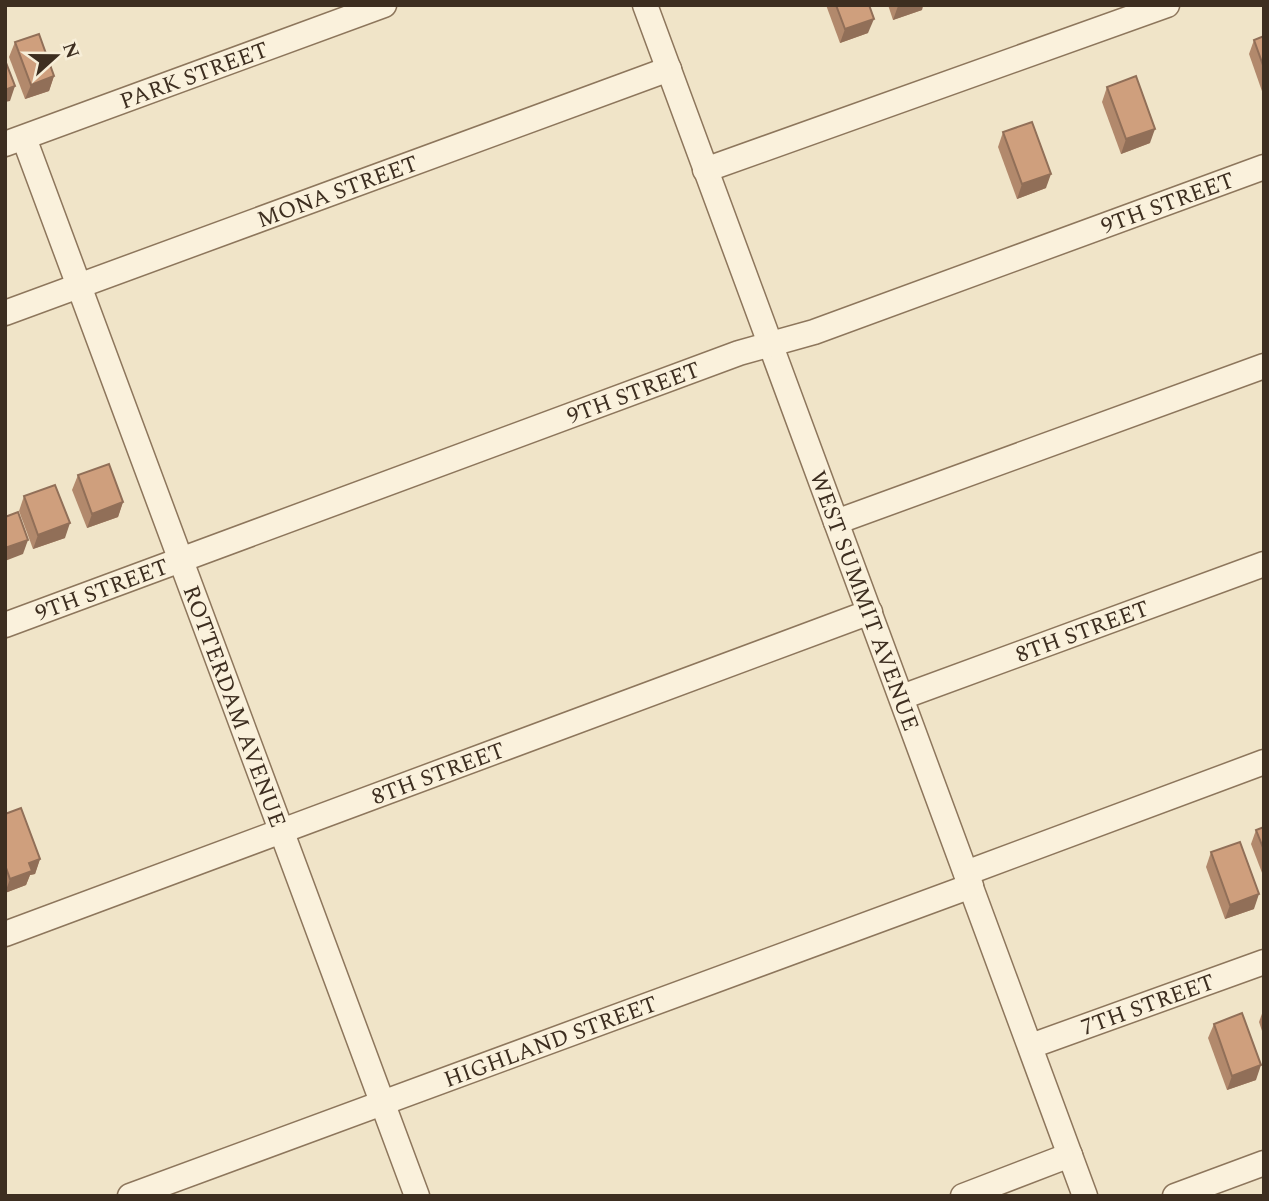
<svg xmlns="http://www.w3.org/2000/svg" width="1269" height="1201" font-family="Spectral,serif">
	<style>
		.lines { fill: none; stroke-linecap: round; stroke-linejoin: round }
		.minor-casing { stroke: #8d765c; stroke-width: 27 }
		.minor { stroke: #faf1dc; stroke-width: 24 }
		.wall { fill: #b2896c }
		.shaded-wall { fill: #916f58 }
		.building { fill: #cf9f7d; stroke: #916f58; stroke-width: 2 }
		.labels { text-anchor: middle; stroke-width: 5; stroke-linejoin: round; paint-order: stroke }
		.street-label { font-size: 23px; fill: #3d2e20; stroke: #f7eed8 }
	</style>
	<rect width="100%" height="100%" fill="#f0e4c8"/>
	<g class="lines">
		<defs>
			<g id="minor">
				<path id="s1" d="M645 5 1085 1196"/>
				<path id="s2" d="M24 138 417 1196"/>
				<path id="s3" d="M5 144 384 5"/>
				<path d="M705 170 1167 5"/>
				<path id="s4" d="M5 313 669 69"/>
				<path d="M836 522 1264 366"/>
				<path id="s5" d="M5 625 739 353 814 332 1264 167"/>
				<path id="s6" d="M902 697 1264 564"/>
				<path d="M966 873 1264 762"/>
				<path id="s7" d="M5 934 870 612"/>
				<path id="s8" d="M1031 1046 1264 962"/>
				<path id="s9" d="M130 1196 971 886"/>
				<path d="M963 1196 1070 1155"/>
				<path d="M1175 1196 1264 1163"/>
			</g>
		</defs>
		<use href="#minor" class="minor-casing"/>
		<use href="#minor" class="minor"/>
	</g>
	<g class="wall">
		<path d="M826 5H869L868 33 840 43Z"/>
		<path d="M888 5H923L922 10 893 20Z"/>
		<path d="M1264 36V97L1249 54 1254 40Z"/>
		<path d="M15 42 54 76 49 91 25 99 9 57Z"/>
		<path d="M1107 87 1150 143 1121 154 1102 102Z"/>
		<path d="M1003 132 1046 188 1017 199 998 147Z"/>
		<path d="M78 475 123 502 118 517 87 528 72 490Z"/>
		<path d="M24 496 65 538 33 549 19 511Z"/>
		<path d="M5 814 40 859 35 874 30 875 26 885 5 893Z"/>
		<path d="M1264 827V878L1251 844 1256 830Z"/>
		<path d="M1211 852 1254 909 1225 919 1206 867Z"/>
		<path d="M1264 1008V1037L1259 1022Z"/>
		<path d="M1214 1024 1256 1080 1227 1090 1208 1038Z"/>
	</g>
	<g class="shaded-wall">
		<path d="M923 5 922 10 893 20 898 6Z"/>
		<path d="M874 19 868 33 840 43 845 29Z"/>
		<path d="M54 76 49 91 25 99 31 85Z"/>
		<path d="M15 86 10 101 5 102V90Z"/>
		<path d="M1155 129 1150 143 1121 154 1126 139Z"/>
		<path d="M1051 174 1046 188 1017 199 1022 184Z"/>
		<path d="M123 502 118 517 87 528 92 514Z"/>
		<path d="M70 523 65 538 33 549 38 535Z"/>
		<path d="M28 540 23 554 5 561V548Z"/>
		<path d="M40 859 35 874 30 875 26 885 5 893 10 879 29 863Z"/>
		<path d="M1259 894 1254 909 1225 919 1230 905Z"/>
		<path d="M1261 1065 1256 1080 1227 1090 1232 1076Z"/>
	</g>
	<g class="building">
		<path d="M836 5H869L874 19 845 29Z"/>
		<path d="M39 34 54 76 31 85 15 42Z"/>
		<path d="M1264 36V68L1254 40Z"/>
		<path d="M5 60 15 86 5 90Z"/>
		<path d="M1136 76 1155 129 1126 139 1107 87Z"/>
		<path d="M1032 122 1051 174 1022 184 1003 132Z"/>
		<path d="M109 464 123 502 92 514 78 475Z"/>
		<path d="M55 485 70 523 38 535 24 496Z"/>
		<path d="M18 512 28 540 5 548V517Z"/>
		<path d="M21 808 40 859 29 863 32 871 10 879 5 865V814Z"/>
		<path d="M1264 827V850L1256 830Z"/>
		<path d="M1240 842 1259 894 1230 905 1211 852Z"/>
		<path d="M1242 1013 1261 1065 1232 1076 1214 1024Z"/>
	</g>
	<g class="labels">
		<g class="street-label">
			<text dy="8" stroke="none"><textPath href="#s3" startOffset="201">PARK STREET</textPath></text>
			<text dy="8" stroke="none"><textPath href="#s4" startOffset="354">MONA STREET</textPath></text>
			<text dy="8" stroke="none"><textPath href="#s5" startOffset="1237">9TH STREET</textPath></text>
			<text dy="8" stroke="none"><textPath href="#s5" startOffset="670">9TH STREET</textPath></text>
			<text dy="8" stroke="none"><textPath href="#s5" startOffset="103">9TH STREET</textPath></text>
			<text dy="8" stroke="none"><textPath href="#s1" startOffset="635">WEST SUMMIT AVENUE</textPath></text>
			<text dy="8" stroke="none"><textPath href="#s6" startOffset="192">8TH STREET</textPath></text>
			<text dy="8" stroke="none"><textPath href="#s2" startOffset="606">ROTTERDAM AVENUE</textPath></text>
			<text dy="8" stroke="none"><textPath href="#s7" startOffset="462">8TH STREET</textPath></text>
			<text dy="8" stroke="none"><textPath href="#s8" startOffset="124">7TH STREET</textPath></text>
			<text dy="8" stroke="none"><textPath href="#s9" startOffset="448">HIGHLAND STREET</textPath></text>
		</g>
	</g>
	<rect width="1269" height="1201" fill="none" stroke="#3d2e20" stroke-width="14"/>
	<g transform="translate(56 56) rotate(69)" stroke="#f7eed8" stroke-width="5" paint-order="stroke">
	<path d="M0-5L12 26L0 18L-12 26Z" fill="#3d2e20"/>
	<text y="-10" font-size="19" font-weight="bold" text-anchor="middle" fill="#3d2e20">N</text>
	</g>
</svg>
